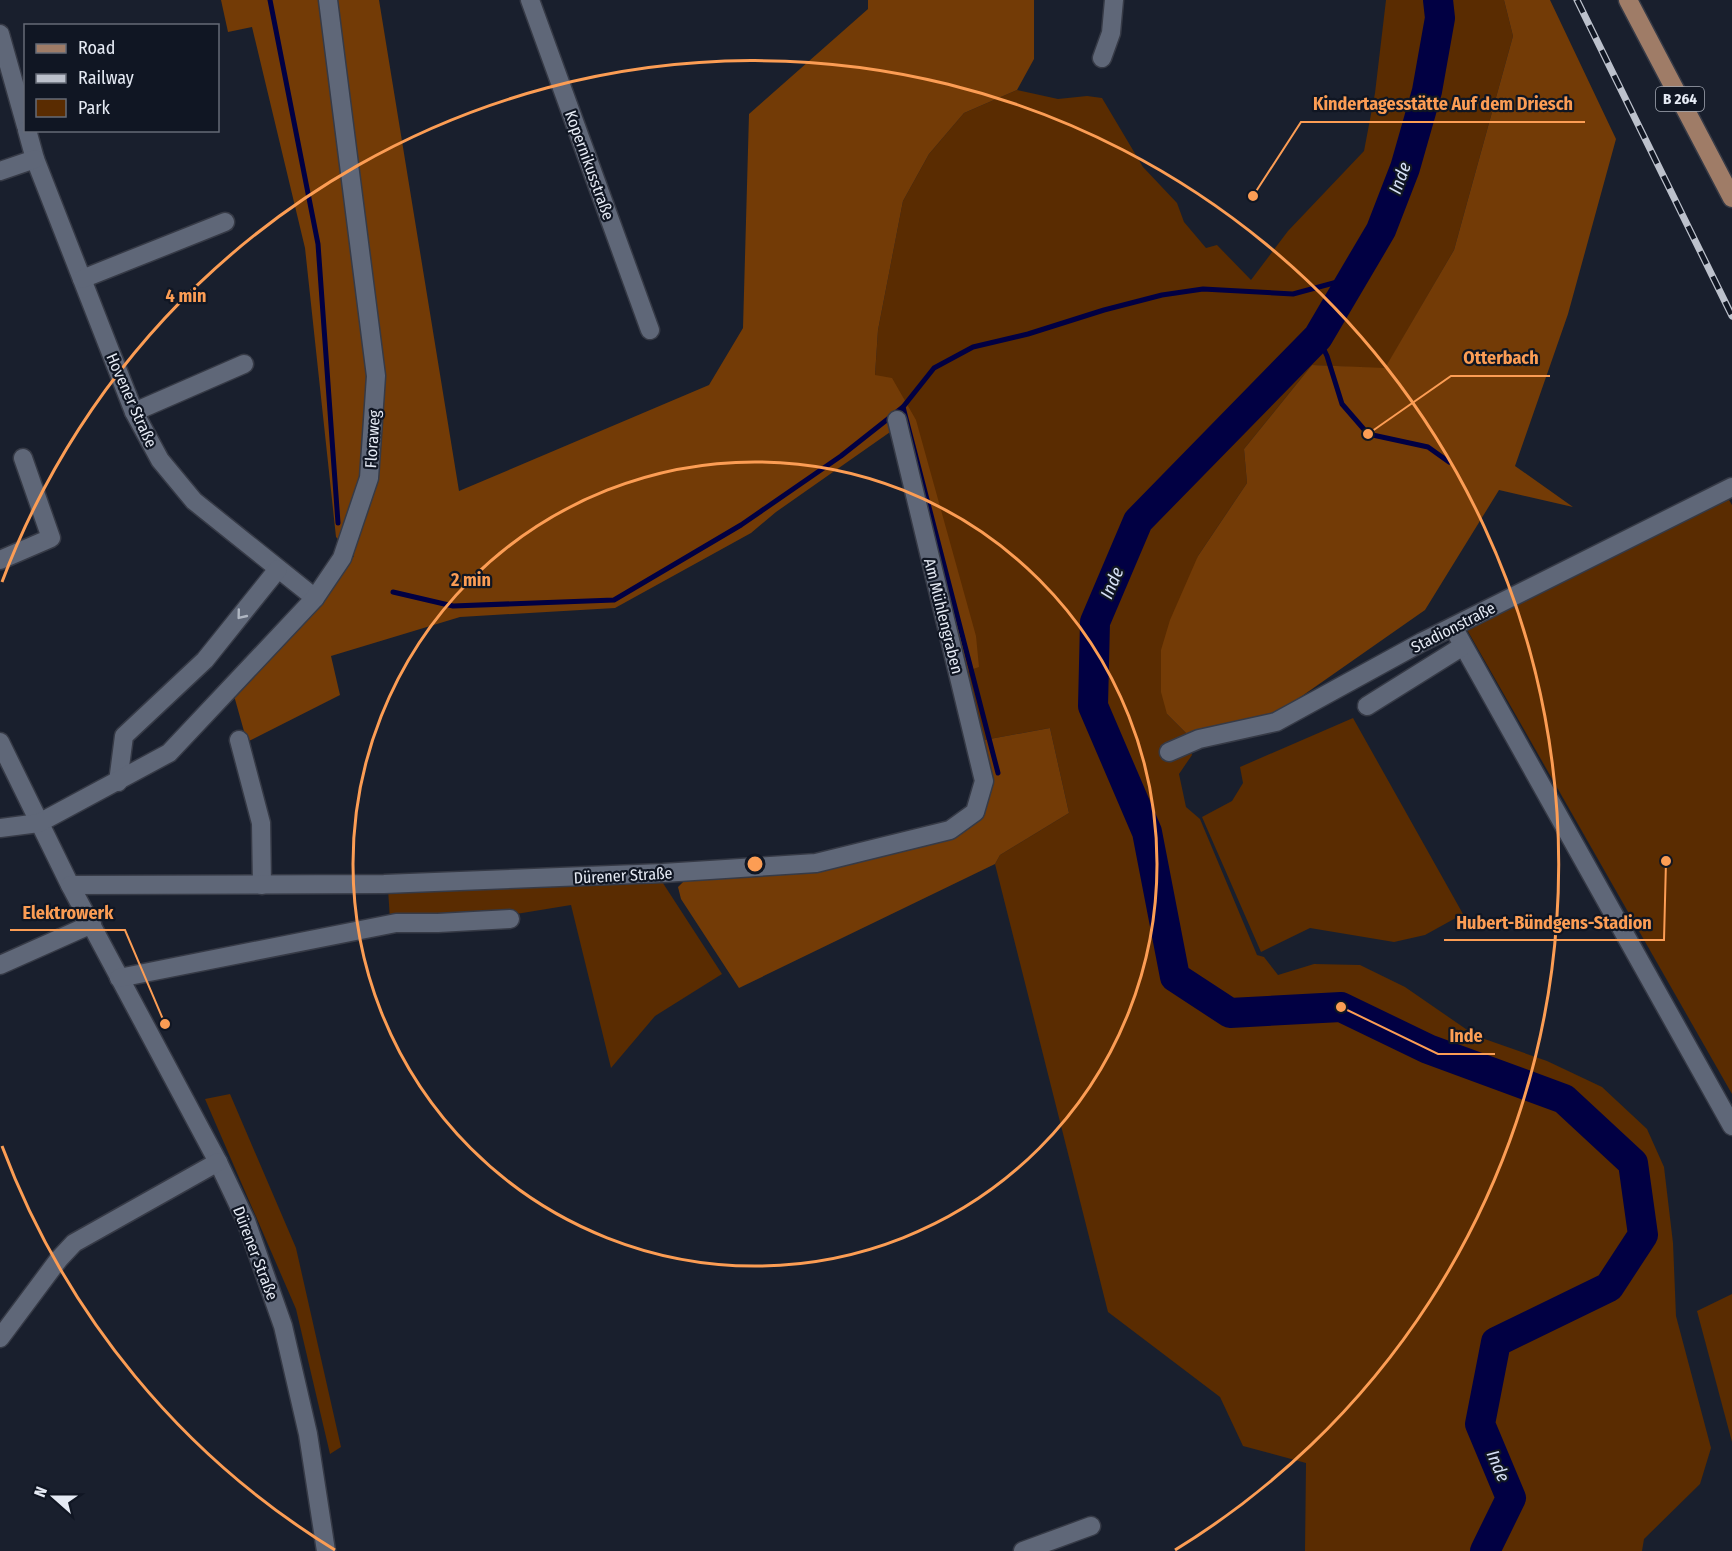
<svg xmlns="http://www.w3.org/2000/svg" width="1732" height="1551" font-family="'Fira Sans Condensed',sans-serif">
	<style>
		.green { fill: #5a2c01 }
		.forest { fill: #733b06 }
		.lines { fill: none; stroke-linecap: round; stroke-linejoin: round }
		.stream { stroke: #010043; stroke-width: 5 }
		.river { stroke: #010043; stroke-width: 30 }
		.minor-casing { stroke: #363a46; stroke-width: 21 }
		.major-casing { stroke: #363a46; stroke-width: 21 }
		.minor { stroke: #5f6778; stroke-width: 18 }
		.major { stroke: #9f7c67; stroke-width: 18 }
		.rail-casing { stroke: #bcc1cc; stroke-width: 7 }
		.rail { stroke: #101623; stroke-width: 4.5; stroke-dasharray: 14; stroke-linecap: butt }
		.oneway { stroke: #afb6c2 }
		.ring { fill: none; stroke: #fc9d54; stroke-width: 3 }
		.labels { text-anchor: middle; stroke-width: 4.5; stroke-linejoin: round; paint-order: stroke }
		.shield { fill: #101623; stroke: #a5aab5; stroke-width: 1.5 }
		.shield-label { font-size: 15px; font-weight: bold; fill: #e5eaf4 }
		.street-label { font-size: 16px; fill: #e5eaf4; stroke: #101623 }
		.water-label { font-size: 18px; font-style: italic; fill: #d6e0f5; stroke: #101623 }
		.centre { fill: #fc9d54; stroke: #101623; stroke-width: 3 }
		.ring-label { font-size: 18px; text-anchor: middle; font-weight: bold; fill: #fc9d54; stroke: #101623; stroke-width: 4.5; stroke-linejoin: round; paint-order: stroke }
		.leader { fill: none; stroke: #fc9d54; stroke-width: 2 }
		.callout-dot { fill: #fc9d54; stroke: #101623; stroke-width: 2 }
		.callout-label { font-size: 18px; text-anchor: middle; font-weight: bold; fill: #fc9d54; stroke: #101623; stroke-width: 4.5; stroke-linejoin: round; paint-order: stroke }
	</style>
	<rect width="100%" height="100%" fill="#191f2d"/>
	<g class="green">
		<path d="M1386 0H1504L1513 36 1454 250 1385 369 1312 365 1244 449 1247 483 1198 556 1167 714 1189 736 1192 755 1179 774 1186 807 1200 819 1257 955 1264 957 1278 975 1314 964 1360 965 1405 987 1476 1036 1547 1061 1602 1087 1647 1129 1664 1167 1673 1243 1676 1316 1711 1448 1700 1484 1644 1539 1642 1551H1305L1306 1463 1243 1446 1220 1397 1108 1312 995 864 1000 855 1069 813 1050 728 979 741 875 375 878 330 903 201 929 154 964 113 1017 90 1058 99 1087 96 1102 98 1143 167 1177 203 1184 222 1206 248 1217 245 1251 280 1288 231 1364 151 1375 93Z"/>
		<path d="M1726 495 1732 505V1094L1466 628Z"/>
		<path d="M1353 718 1463 914 1425 935 1394 942 1310 928 1261 952 1202 817 1232 801 1243 783 1240 767Z"/>
		<path d="M659 877 722 974 655 1016 611 1068 571 905 510 915 390 920 388 889Z"/>
		<path d="M230 1094 296 1248 341 1447 330 1454 296 1309 205 1099Z"/>
		<path d="M1732 1294V1442L1697 1311Z"/>
	</g>
	<g class="forest">
		<path d="M221 0H379L459 491 709 385 743 328 749 114 868 9V0H1034V59L1017 90 964 113 929 154 903 201 878 330 875 375 892 378 916 420 976 636 979 667 961 673 893 430 776 512 751 533 615 608 460 617 331 656 340 695 247 742 233 692 319 605 354 556 336 537 305 248 252 27 228 32Z"/>
		<path d="M1504 0H1550L1616 139 1568 314 1515 466 1573 507 1499 490 1425 610 1272 717 1189 736 1167 714 1161 692V650L1170 620 1198 556 1247 483 1244 449 1312 365 1385 368 1454 250 1513 36Z"/>
		<path d="M1050 728 1069 813 1000 855 995 864 739 988 681 899 678 887 689 876 816 868 980 815 979 741Z"/>
	</g>
	<g class="lines">
		<g class="stream">
			<path d="M270 0 318 244 338 523"/>
			<path d="M1318 337 1327 356 1342 404 1368 434 1428 447 1449 462"/>
			<path d="M393 592 453 606 614 600 741 525 841 456 903 407"/>
			<path d="M998 773 903 407 934 368 973 347 1028 334 1104 310 1162 295 1203 289 1293 294 1352 278"/>
		</g>
		<path class="river" d="M1438 0 1440 18 1427 91 1405 168 1381 230 1318 337 1138 521 1095 622 1093 706 1147 832 1175 977 1230 1013 1341 1007 1428 1049 1564 1099 1633 1163 1643 1235 1609 1287 1496 1342 1480 1424 1511 1498 1485 1551"/>
		<defs>
			<g id="minor">
				<path d="M530 0 650 330"/>
				<path d="M0 34 26 126"/>
				<path d="M1102 58 1111 33 1114 0"/>
				<path d="M27 130 35 159 134 412 160 460 194 501 315 598"/>
				<path d="M0 171 35 159"/>
				<path d="M82 279 225 222"/>
				<path d="M134 412 244 364"/>
				<path d="M0 560 51 538 23 458"/>
				<path d="M1453 627 1732 1126"/>
				<path d="M1367 706 1463 646"/>
				<path d="M239 740 261 823 262 885"/>
				<path d="M0 742 70 885 218 1162 246 1221 283 1326 308 1434 326 1551"/>
				<path d="M1169 752 1199 739 1276 722 1422 642 1732 487"/>
				<path d="M118 782 124 736 205 660 278 569"/>
				<path d="M0 828 39 823 169 753 315 598 342 558 369 478 376 376 328 0"/>
				<path d="M70 885 384 884 663 873 816 863 950 830 975 812 984 781 897 420"/>
				<path d="M0 965 92 924"/>
				<path d="M119 978 396 923H438L510 919"/>
				<path d="M0 1338 59 1259 74 1243 218 1162"/>
				<path d="M1023 1551 1091 1526"/>
			</g>
			<path id="major" d="M1628 0 1732 198"/>
		</defs>
		<use href="#minor" class="minor-casing"/>
		<use href="#major" class="major-casing"/>
		<use href="#minor" class="minor"/>
		<use href="#major" class="major"/>
		<defs>
			<path id="rail" d="M1577 0 1732 316"/>
		</defs>
		<use href="#rail" class="rail-casing"/>
		<use href="#rail" class="rail"/>
	</g>
	<defs><path id="oneway-chevron" d="M-2-3.5L2.5 0L-2 3.5" fill="none" stroke-width="1.6" stroke-linecap="round" stroke-linejoin="round" transform="scale(1.5)"/></defs>
	<use class="oneway" href="#oneway-chevron" transform="translate(241 615) rotate(129)"/>
	<g class="ring">
		<circle cx="755" cy="864" r="402"/>
		<path d="M335 1550A804 804 0 0 1 2 1146M2 582A804 804 0 1 1 1175 1550"/>
	</g>
	<g class="labels">
		<rect class="shield" x="1656" y="87" width="48" height="24" rx="4.5"/>
		<g class="shield-label">
			<text x="1680" y="104">B 264</text>
		</g>
		<g class="street-label">
			<text transform="translate(590 165) rotate(70)" y="6">Kopernikusstraße</text>
			<text transform="translate(132 400) rotate(66)" y="6">Hovener Straße</text>
			<text transform="translate(372 439) rotate(-86)" y="6">Floraweg</text>
			<text transform="translate(944 616) rotate(76)" y="6">Am Mühlengraben</text>
			<text transform="translate(1453 627) rotate(-27)" y="6">Stadionstraße</text>
			<text transform="translate(623 875) rotate(-3)" y="6">Dürener Straße</text>
			<text transform="translate(256 1253) rotate(69)" y="6">Dürener Straße</text>
		</g>
		<g class="water-label">
			<text transform="translate(1400 178) rotate(-70)" y="6">Inde</text>
			<text transform="translate(1112 583) rotate(-67)" y="6">Inde</text>
			<text transform="translate(1498 1466) rotate(67)" y="6">Inde</text>
		</g>
	</g>
	<circle cx="755" cy="864" r="9" class="centre"/>
	<g class="ring-label">
		<text x="186" y="302">4 min</text>
		<text x="471" y="586">2 min</text>
	</g>
	<path class="leader" d="M1253 196L1301 122H1585M1368 434L1451 376H1550M165 1024L125 930H10M1666 861L1664 940H1444M1341 1007L1438 1054H1495"/>
	<g class="callout-dot">
		<circle cx="1253" cy="196" r="6"/>
		<circle cx="1368" cy="434" r="6"/>
		<circle cx="165" cy="1024" r="6"/>
		<circle cx="1666" cy="861" r="6"/>
		<circle cx="1341" cy="1007" r="6"/>
	</g>
	<g class="callout-label">
		<text x="1443" y="110">Kindertagesstätte Auf dem Driesch</text>
		<text x="1501" y="364">Otterbach</text>
		<text x="68" y="919">Elektrowerk</text>
		<text x="1554" y="929">Hubert-Bündgens-Stadion</text>
		<text x="1466" y="1042">Inde</text>
	</g>
	<rect x="24" y="24" width="195" height="108" fill="#101623" stroke="#656b77" stroke-width="1.5"/>
	<rect x="36" y="44" width="30" height="9" fill="#9f7c67" stroke="#656b77" stroke-width="1.5"/>
	<text x="78" y="54" font-size="18" fill="#e5eaf4">Road</text>
	<rect x="36" y="74" width="30" height="9" fill="#bcc1cc" stroke="#656b77" stroke-width="1.5"/>
	<text x="78" y="84" font-size="18" fill="#e5eaf4">Railway</text>
	<rect x="36" y="99" width="30" height="18" fill="#5a2c01" stroke="#656b77" stroke-width="1.5"/>
	<text x="78" y="114" font-size="18" fill="#e5eaf4">Park</text>
	<g transform="translate(54 1497) rotate(291)" stroke="#101623" stroke-width="4.5" paint-order="stroke">
	<path d="M0-4.5L10 22L0 15L-10 22Z" fill="#e5eaf4"/>
	<text y="-9" font-size="16" font-weight="bold" text-anchor="middle" fill="#e5eaf4">N</text>
	</g>
</svg>
